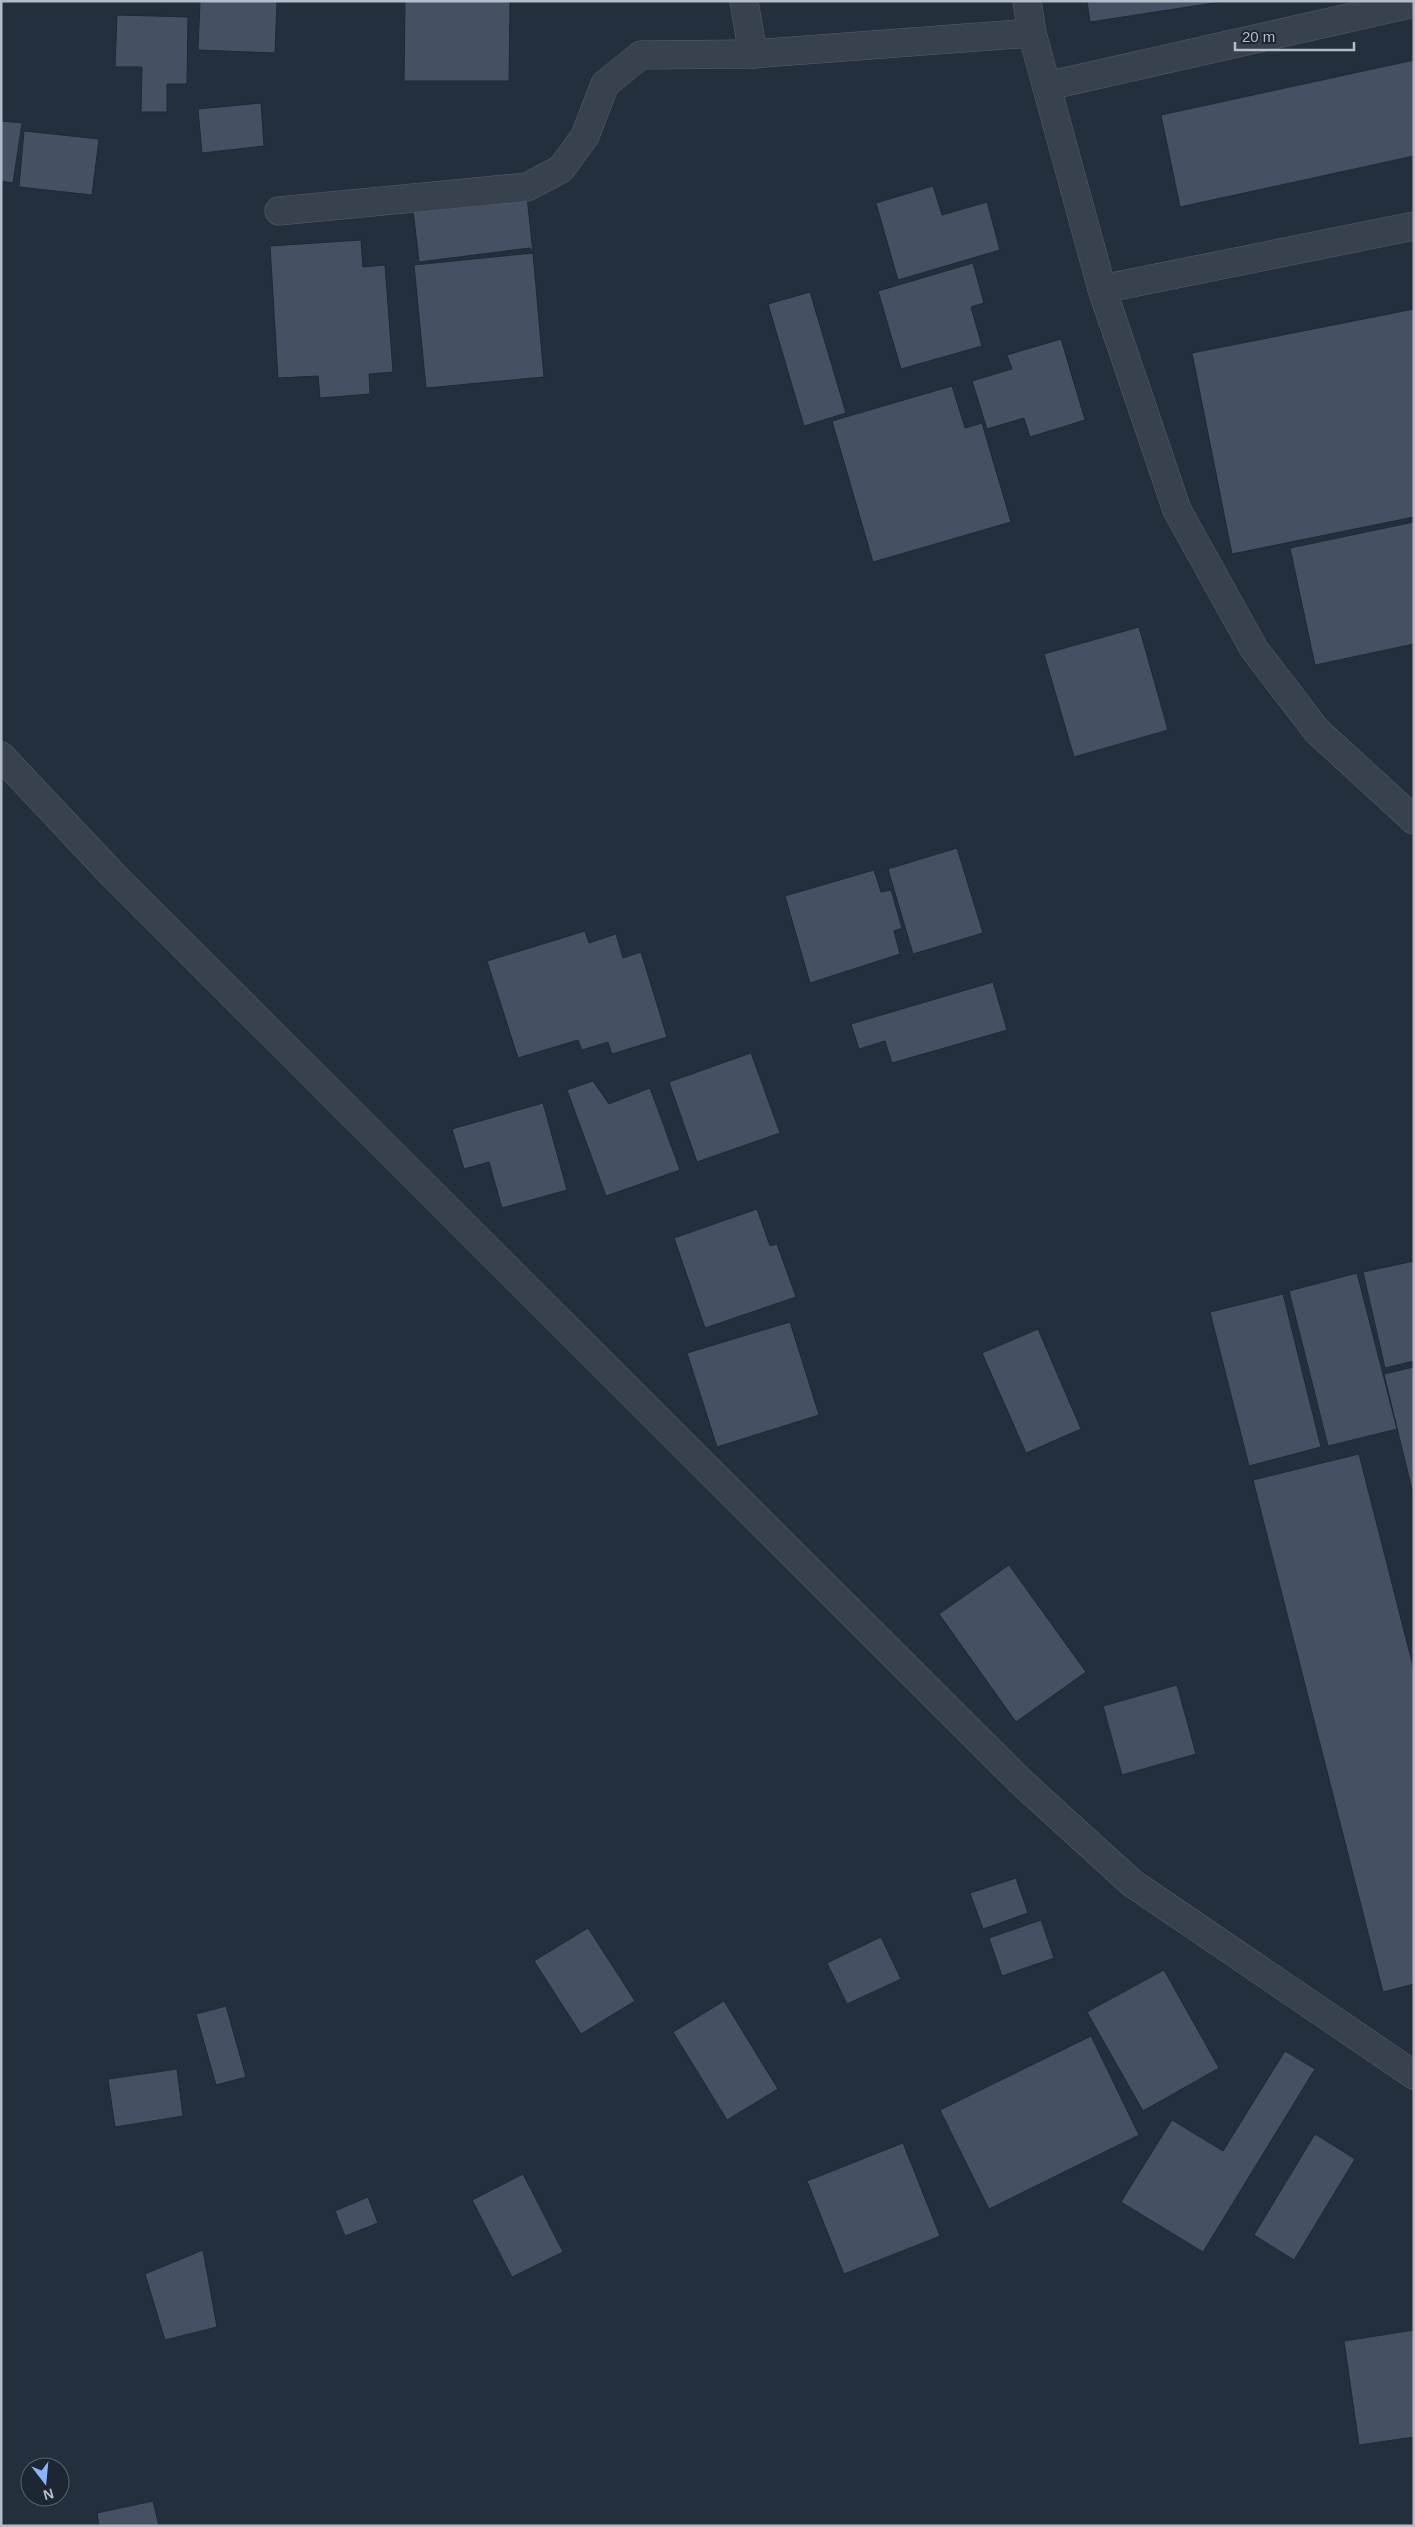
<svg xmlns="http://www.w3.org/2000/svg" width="1415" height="2527" font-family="Helvetica,sans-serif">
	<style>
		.building { fill: #455162; stroke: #1f2835 }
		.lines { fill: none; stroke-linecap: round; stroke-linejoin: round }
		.minor-casing { stroke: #565f6c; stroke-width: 29 }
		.minor { stroke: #38414e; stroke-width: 28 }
	</style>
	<rect width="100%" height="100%" fill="#242f3e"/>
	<g class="building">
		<path d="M200 1H277L275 53 198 50Z"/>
		<path d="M405 1H510L509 81H404Z"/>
		<path d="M1087 1H1227L1090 22Z"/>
		<path d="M117 15 188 17 187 84H167V112H141L142 67H115Z"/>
		<path d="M1414 60V156L1180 207 1161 115Z"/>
		<path d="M261 103 264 146 202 153 198 109Z"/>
		<path d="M1 121 22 123 13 183 1 181Z"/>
		<path d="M24 131 99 139 92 195 19 187Z"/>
		<path d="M933 186 942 215 987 202 1000 250 898 280 876 203Z"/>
		<path d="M527 197 533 253 530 248 419 262 413 210Z"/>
		<path d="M361 240 363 267 385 265 393 372 369 374 370 394 320 398 318 376 278 378 270 246Z"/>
		<path d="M533 253 544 377 426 388 414 265Z"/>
		<path d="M973 263 984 303 971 307 982 346 901 369 878 291Z"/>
		<path d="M810 292 846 413 804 426 768 304Z"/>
		<path d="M1414 309V517L1232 554 1192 353Z"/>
		<path d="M1061 339 1085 420 1030 437 1024 418 987 429 972 381 1012 369 1007 355Z"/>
		<path d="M952 386 965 428 982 423 1011 522 873 562 832 421Z"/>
		<path d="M1414 522V644L1315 665 1290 548Z"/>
		<path d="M1139 627 1168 730 1074 757 1044 654Z"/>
		<path d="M957 848 983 933 913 954 888 869Z"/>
		<path d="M874 870 881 892 891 890 902 928 894 931 900 954 810 983 785 896Z"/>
		<path d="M585 931 589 943 616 934 623 958 641 952 667 1037 612 1054 608 1042 582 1050 578 1040 518 1058 487 961Z"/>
		<path d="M993 982 1007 1030 892 1063 885 1041 859 1049 851 1024Z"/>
		<path d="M751 1053 780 1133 697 1162 669 1082Z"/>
		<path d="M593 1081 609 1104 650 1088 680 1170 606 1196 567 1090Z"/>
		<path d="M543 1103 567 1190 502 1208 489 1162 464 1169 452 1129Z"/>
		<path d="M757 1209 770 1246 777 1244 796 1297 705 1328 674 1238Z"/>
		<path d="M1414 1261V1361L1385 1368 1363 1272Z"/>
		<path d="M1357 1273 1397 1429 1328 1446 1289 1291Z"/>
		<path d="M1283 1294 1321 1447 1249 1466 1210 1312Z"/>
		<path d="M790 1322 819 1415 717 1447 687 1353Z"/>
		<path d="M1038 1329 1081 1429 1026 1453 982 1353Z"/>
		<path d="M1414 1367V1498L1384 1374Z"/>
		<path d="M1359 1454 1414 1670V1984L1383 1992 1253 1480Z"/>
		<path d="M1009 1565 1086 1672 1016 1722 939 1614Z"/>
		<path d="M1177 1685 1196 1754 1122 1775 1103 1706Z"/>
		<path d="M1016 1878 1028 1913 983 1929 970 1893Z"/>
		<path d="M1041 1920 1054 1958 1002 1976 989 1938Z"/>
		<path d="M588 1928 635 2001 581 2034 534 1961Z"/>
		<path d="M881 1937 901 1979 847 2004 827 1963Z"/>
		<path d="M1164 1970 1219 2068 1143 2111 1087 2012Z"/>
		<path d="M724 2001 778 2089 727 2120 673 2032Z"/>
		<path d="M226 2006 246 2077 216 2085 196 2014Z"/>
		<path d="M1091 2036 1139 2135 989 2209 940 2110Z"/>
		<path d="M1285 2051 1315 2069 1203 2252 1121 2202 1172 2120 1223 2151Z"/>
		<path d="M177 2069 183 2116 115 2127 108 2079Z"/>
		<path d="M1315 2134 1355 2159 1294 2260 1254 2235Z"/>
		<path d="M903 2143 940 2236 844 2274 807 2181Z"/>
		<path d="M523 2174 563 2252 512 2277 472 2200Z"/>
		<path d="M368 2197 378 2223 345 2236 335 2211Z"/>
		<path d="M203 2250 217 2327 165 2340 145 2274Z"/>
		<path d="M1414 2330V2437L1359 2445 1344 2341Z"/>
		<path d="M153 2501 159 2526H99L97 2513Z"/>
	</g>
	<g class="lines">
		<defs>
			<g id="minor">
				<path d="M744 1 753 54 1032 33"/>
				<path d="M1027 1 1032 33 1102 289 1177 510 1254 649 1317 731 1414 820"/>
				<path d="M1047 86 1414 3"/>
				<path d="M279 211 527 187 561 169 585 136 605 84 641 55 753 54"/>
				<path d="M1102 289 1414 226"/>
				<path d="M1 756 113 875 1019 1780 1132 1883 1414 2075"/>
			</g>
		</defs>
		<use href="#minor" class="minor-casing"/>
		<use href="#minor" class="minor"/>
	</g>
	<rect width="1415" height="2527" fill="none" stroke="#b4bcc9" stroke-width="5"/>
	<g transform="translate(45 2482) rotate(164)"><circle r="24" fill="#1d2633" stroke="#59626f"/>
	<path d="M0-4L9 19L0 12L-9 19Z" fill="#8ab4f8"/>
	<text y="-8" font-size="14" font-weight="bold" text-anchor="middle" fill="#b4bcc9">N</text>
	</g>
	<path d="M1235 42v8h119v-8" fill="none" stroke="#b4bcc9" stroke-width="2.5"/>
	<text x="1242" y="42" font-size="15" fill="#b4bcc9" stroke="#1d2633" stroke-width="4" paint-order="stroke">20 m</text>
</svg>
